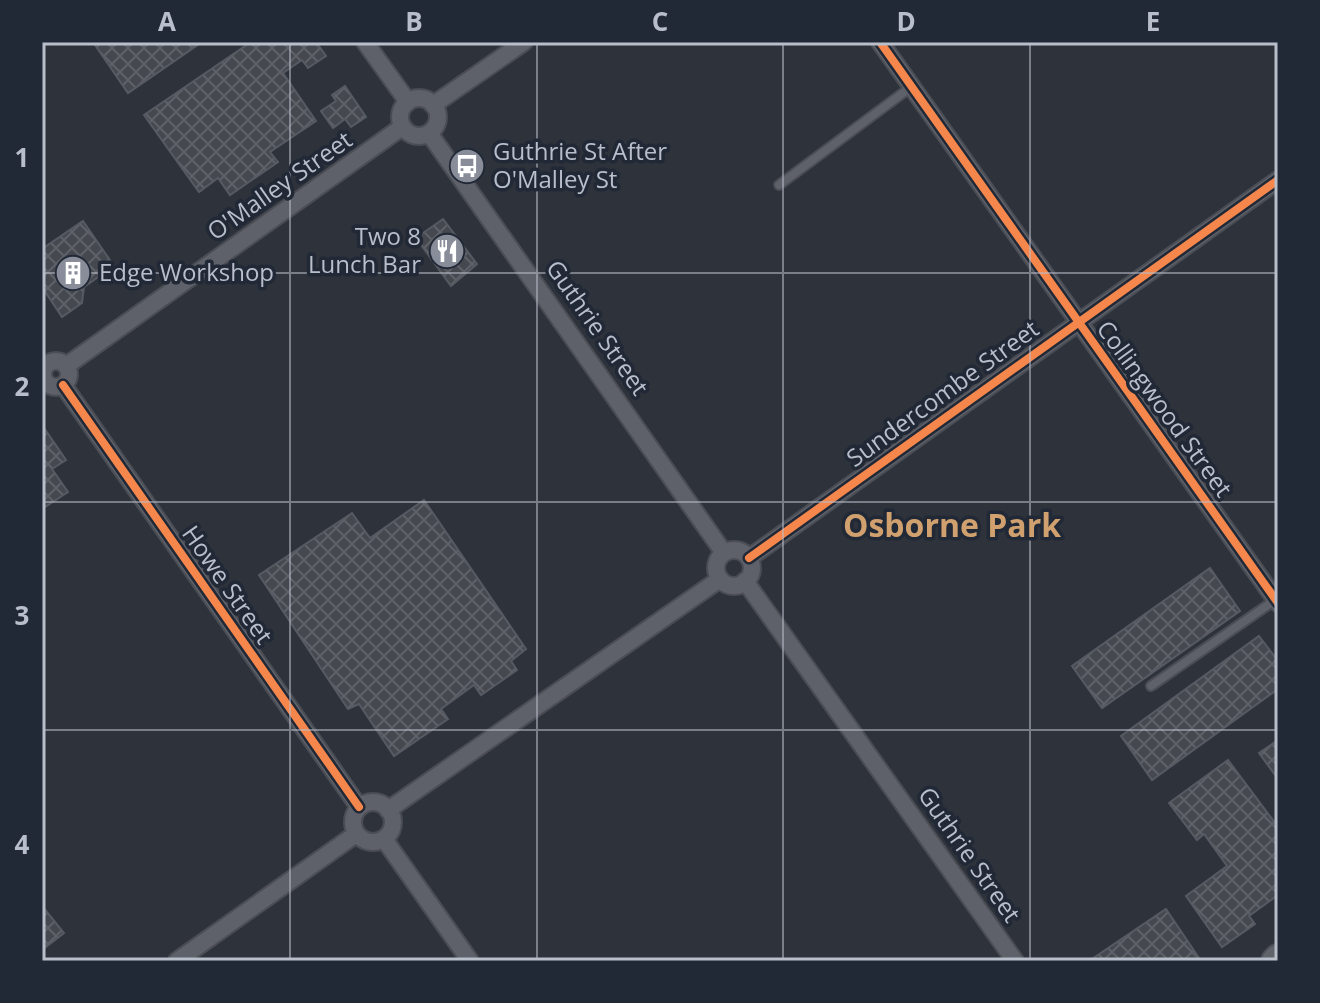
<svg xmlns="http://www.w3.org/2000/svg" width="1320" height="1003" font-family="'Open Sans',sans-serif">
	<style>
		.building { fill: url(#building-cross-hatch); stroke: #565a63; stroke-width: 2 }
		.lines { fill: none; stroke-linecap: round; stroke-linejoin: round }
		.lane-casing { stroke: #4a4d54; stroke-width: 12 }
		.street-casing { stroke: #4a4d54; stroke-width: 20 }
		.primary-casing { stroke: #4c4f58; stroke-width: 30 }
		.lane { stroke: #5e6169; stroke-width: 8 }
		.street { stroke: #5e6169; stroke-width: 16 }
		.primary { stroke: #60636a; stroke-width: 26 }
		.cycleway-casing { stroke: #212836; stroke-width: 13 }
		.cycleway { stroke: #f5874c; stroke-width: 8 }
		.grid { fill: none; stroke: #b9becb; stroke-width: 2; stroke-opacity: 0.55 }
		.labels { text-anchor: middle; stroke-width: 7; stroke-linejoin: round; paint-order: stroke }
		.poi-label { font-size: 24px; fill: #b9becb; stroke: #212836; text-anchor: start }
		.street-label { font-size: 24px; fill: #b9becb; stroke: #212836 }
		.district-label { font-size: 32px; font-weight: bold; fill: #d0a06e; stroke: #212836 }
		.neatline { fill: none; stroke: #b9becb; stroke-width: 3 }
		.grid-label { font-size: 26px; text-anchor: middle; font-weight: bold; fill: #b9becb }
	</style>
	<defs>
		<pattern id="building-cross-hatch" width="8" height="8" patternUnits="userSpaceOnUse" patternTransform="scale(2)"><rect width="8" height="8" fill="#45484f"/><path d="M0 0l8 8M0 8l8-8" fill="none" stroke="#5e6167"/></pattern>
	</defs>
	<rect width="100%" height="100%" fill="#2e323b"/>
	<g class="building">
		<path d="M93 42H202L128 93Z"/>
		<path d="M251 42H316L326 56 308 68 302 60 283 73 316 121 270 152 278 162 230 195 218 178 199 192 144 115Z"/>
		<path d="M345 86 366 117 351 127 345 119 333 128 321 111 336 101 332 95Z"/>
		<path d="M443 219 477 264 451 286 416 238Z"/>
		<path d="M83 221 114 266 84 287 82 303 62 317 42 287V249Z"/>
		<path d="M42 425 66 460 52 469 68 492 42 509Z"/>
		<path d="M424 500 526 649 511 661 517 670 481 695 474 685 441 709 448 719 394 756 359 704 348 709 259 575 352 513 370 538Z"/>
		<path d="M1210 568 1240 611 1102 708 1072 666Z"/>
		<path d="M1259 636 1278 661V689L1152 780 1121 736Z"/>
		<path d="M1278 740V779L1259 753Z"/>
		<path d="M1228 760 1278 827V895L1249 916 1255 924 1222 947 1186 896 1227 866 1204 834 1197 840 1169 803Z"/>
		<path d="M42 906 64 933 42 950Z"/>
		<path d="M1166 909 1201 961H1089Z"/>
	</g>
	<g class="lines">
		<defs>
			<g id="lane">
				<path d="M779 185 911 87"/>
				<path d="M1151 686 1275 600"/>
			</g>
			<g id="street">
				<path d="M365 42 408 102"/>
				<path d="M880 42 1278 603"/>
				<circle cx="419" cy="117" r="19"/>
				<path d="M433 105 524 42"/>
				<path d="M429 133 724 553"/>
				<circle cx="56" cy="374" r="13"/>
				<path d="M66 366 402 127"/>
				<path d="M63 385 359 807"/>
				<circle cx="734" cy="568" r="18"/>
				<path d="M749 558 1278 180"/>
				<path d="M745 581 1015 961"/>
				<circle cx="373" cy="822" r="20"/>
				<path d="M388 810 720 579"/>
				<path d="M384 839 470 961"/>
				<path d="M177 961 356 834"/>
			</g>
			<path id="primary" d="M1275 961 1278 958"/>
		</defs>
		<use href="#lane" class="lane-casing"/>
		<use href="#street" class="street-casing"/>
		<use href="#primary" class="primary-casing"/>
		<use href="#lane" class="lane"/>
		<use href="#street" class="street"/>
		<use href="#primary" class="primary"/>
		<defs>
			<g id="cycleway">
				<path d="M880 42 1278 603"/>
				<path d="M63 385 359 807"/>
				<path d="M749 558 1278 180"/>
			</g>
		</defs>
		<use href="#cycleway" class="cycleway-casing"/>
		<use href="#cycleway" class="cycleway"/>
	</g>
	<path class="grid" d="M290 42V961M537 42V961M783 42V961M1030 42V961M42 273H1278M42 502H1278M42 730H1278"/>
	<defs>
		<symbol id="bus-disc" viewBox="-11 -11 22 22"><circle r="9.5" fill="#888d99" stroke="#212836"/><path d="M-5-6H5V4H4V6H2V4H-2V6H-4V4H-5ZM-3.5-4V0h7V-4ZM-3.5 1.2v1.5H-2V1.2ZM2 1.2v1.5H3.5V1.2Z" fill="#fff"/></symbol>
		<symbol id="restaurant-disc" viewBox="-11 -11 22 22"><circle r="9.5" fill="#888d99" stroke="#212836"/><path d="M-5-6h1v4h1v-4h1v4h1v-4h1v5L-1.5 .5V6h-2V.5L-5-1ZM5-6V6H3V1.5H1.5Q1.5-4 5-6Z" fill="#fff"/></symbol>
		<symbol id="building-disc" viewBox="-11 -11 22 22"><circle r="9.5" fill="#888d99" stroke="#212836"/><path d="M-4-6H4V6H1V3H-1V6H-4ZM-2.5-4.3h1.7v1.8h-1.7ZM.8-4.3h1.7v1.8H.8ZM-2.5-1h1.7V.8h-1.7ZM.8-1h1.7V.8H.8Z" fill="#fff"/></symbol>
	</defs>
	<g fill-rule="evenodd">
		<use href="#bus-disc" x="447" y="146" width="40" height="40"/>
		<use href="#restaurant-disc" x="427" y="231" width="40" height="40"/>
		<use href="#building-disc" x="53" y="253" width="40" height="40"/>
	</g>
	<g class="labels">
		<g class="poi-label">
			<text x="493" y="160">Guthrie St After<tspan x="493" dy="28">O'Malley St</tspan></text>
			<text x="421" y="245" text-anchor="end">Two 8<tspan x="421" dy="28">Lunch Bar</tspan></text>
			<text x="99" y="281">Edge Workshop</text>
		</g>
		<g class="street-label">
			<text transform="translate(280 186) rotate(-35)" y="8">O'Malley Street</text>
			<text transform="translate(597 328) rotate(55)" y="8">Guthrie Street</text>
			<text transform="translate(943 394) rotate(-36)" y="8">Sundercombe Street</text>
			<text transform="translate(1164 409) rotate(54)" y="8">Collingwood Street</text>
			<text transform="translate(227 585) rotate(55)" y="8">Howe Street</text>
			<text transform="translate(969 855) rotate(55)" y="8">Guthrie Street</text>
		</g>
		<g class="district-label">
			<text x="952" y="537">Osborne Park</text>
		</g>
	</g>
	<rect width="1320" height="1003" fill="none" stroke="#212836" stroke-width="88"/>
	<rect x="44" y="44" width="1232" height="915" class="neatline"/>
	<g class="grid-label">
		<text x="167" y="31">A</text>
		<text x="414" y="31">B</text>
		<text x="660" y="31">C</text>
		<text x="906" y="31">D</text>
		<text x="1153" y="31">E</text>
		<text x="22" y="167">1</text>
		<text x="22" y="396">2</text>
		<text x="22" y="625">3</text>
		<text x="22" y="854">4</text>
	</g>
</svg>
